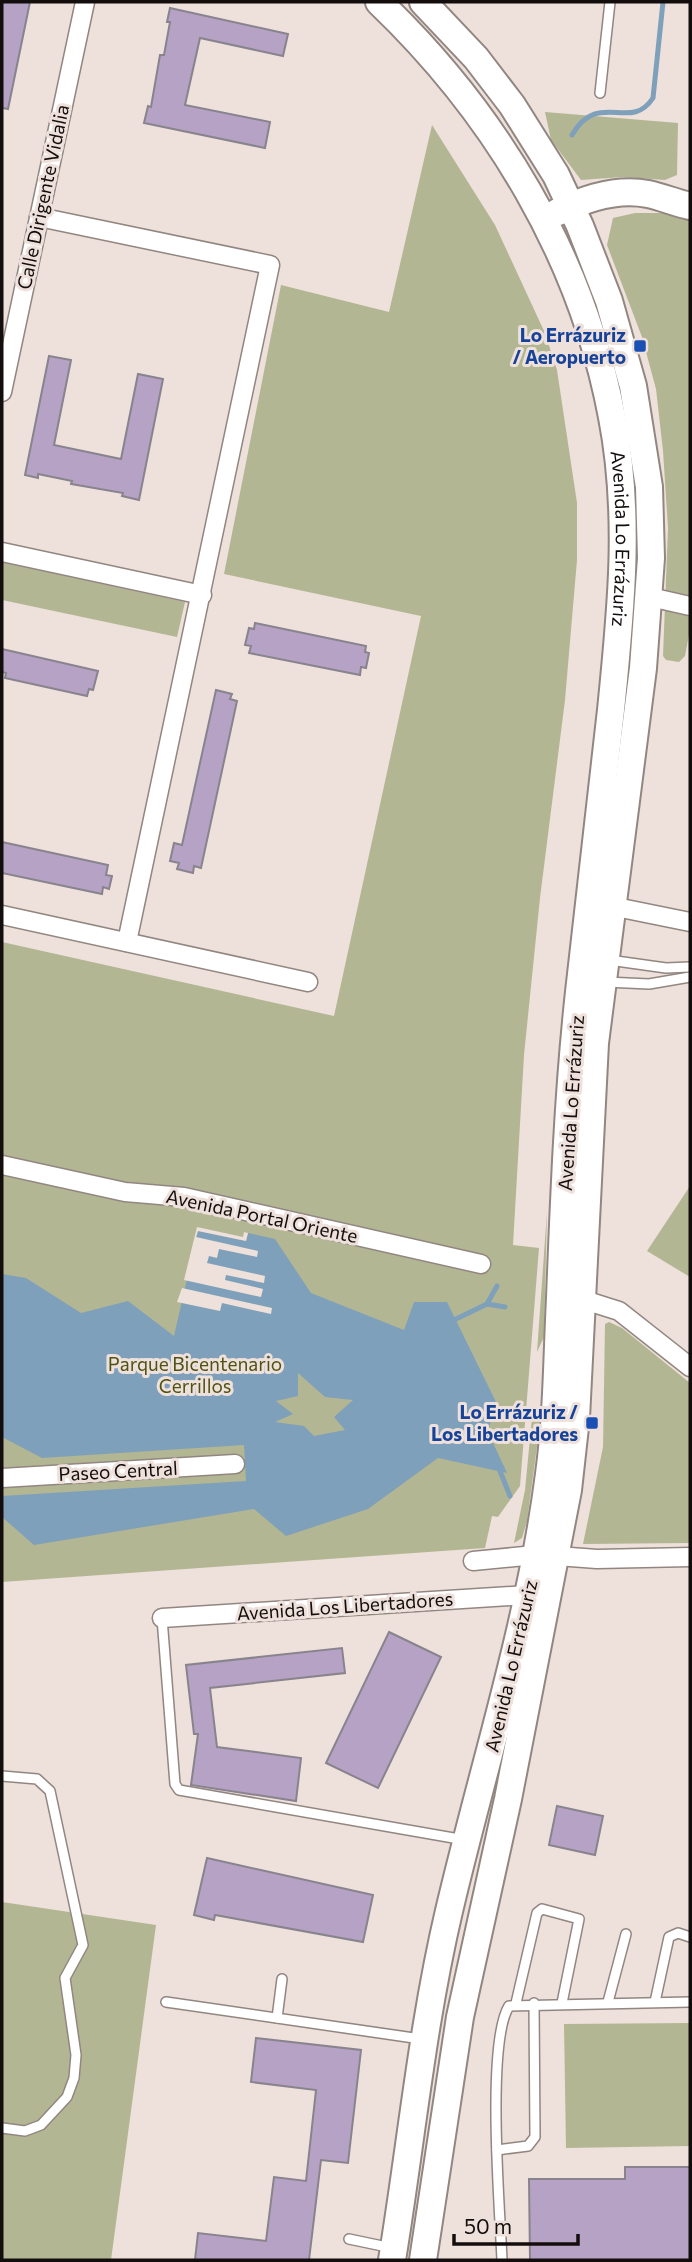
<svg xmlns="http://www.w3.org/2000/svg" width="692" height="2262" font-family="Commissioner,sans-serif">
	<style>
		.green { fill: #b3b693 }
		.water { fill: #7fa0ba; fill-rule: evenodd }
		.pier { fill: #eee0db }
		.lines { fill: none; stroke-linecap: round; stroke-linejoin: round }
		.stream { stroke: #7fa0ba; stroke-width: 5 }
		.building { fill: #b5a2c4; stroke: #88838d; stroke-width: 2 }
		.lane-casing { stroke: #928681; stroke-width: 12 }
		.street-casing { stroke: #928681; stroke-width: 21 }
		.secondary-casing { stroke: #928681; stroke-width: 30 }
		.lane { stroke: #fff; stroke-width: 9 }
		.street { stroke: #fff; stroke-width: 18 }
		.secondary { stroke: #fff; stroke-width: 26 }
		.transit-dot { fill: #1a4fb4; stroke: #eee0db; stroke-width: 2.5 }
		.labels { text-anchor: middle; stroke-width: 6; stroke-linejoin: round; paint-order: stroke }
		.street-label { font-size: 19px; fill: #130e0d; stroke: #eee0db }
		.transit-label { font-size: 19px; font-weight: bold; fill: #164399; stroke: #eee0db; text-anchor: end }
		.park-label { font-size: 19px; fill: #505213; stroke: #eee0db }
	</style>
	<rect width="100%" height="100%" fill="#eee0db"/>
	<g class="green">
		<path d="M545 112 678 123 677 175 665 180 623 177 581 180 551 140Z"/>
		<path d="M432 125 495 225 545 333 557 370 577 503V560L565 700 540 898 524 1055 513 1245 539 1248 520 1486 498 1517 492 1516 485 1548 2 1582V942L334 1016 421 616 224 574 281 285 389 312Z"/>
		<path d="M672 213 690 216V629L685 656 679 662 666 660 663 656 668 528 663 451 656 389 642 337 607 245 613 218 635 213Z"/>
		<path d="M2 562 185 602 177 637 2 600Z"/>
		<path d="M690 1186V1277L647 1251Z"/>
		<path d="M547 1212 544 1337 537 1352Z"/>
		<path d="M609 1322 622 1328 690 1383V1543L583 1544 603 1447 605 1324Z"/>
		<path d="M533 1407 540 1424 527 1521 522 1538 514 1543 525 1490Z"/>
		<path d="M2 1902 156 1925 111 2260H2Z"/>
		<path d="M690 2023V2146L566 2148 564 2024Z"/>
	</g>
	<path class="water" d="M198 1231 246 1241 248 1233 275 1239 311 1293 404 1330 414 1302H447L496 1402 488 1432 507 1473 438 1458 368 1509 286 1536 254 1509 34 1545 2 1517V1496L246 1481 244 1445 42 1458 2 1437V1274L26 1278 81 1313 128 1301 174 1336ZM298 1373 325 1397 353 1400 334 1417 345 1430 314 1436 304 1426 275 1422 293 1414 276 1401 298 1396Z"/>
	<g class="pier">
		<path d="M197 1227 243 1237 244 1232 248 1233 246 1241 198 1231 196 1237 258 1251 257 1257 219 1249 217 1258 209 1256 207 1263 265 1276 264 1283 226 1275 225 1280 263 1289 261 1297 184 1280Z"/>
		<path d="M182 1288 272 1308 271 1314 222 1303 220 1311 177 1302Z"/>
	</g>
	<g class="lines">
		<g class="stream">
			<path d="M572 135C599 89 630 133 653 98L663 2"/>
			<path d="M487 1304 505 1307"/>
			<path d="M456 1319 487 1304 497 1286"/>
			<path d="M500 1471 510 1496"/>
		</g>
	</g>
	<g class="building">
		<path d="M2 2H30L8 109 2 108Z"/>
		<path d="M170 8 288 34 283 56 200 38 185 105 270 122 265 148 144 123 148 106 151 107 160 55H164L170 22H167Z"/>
		<path d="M49 356 71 360 54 445 121 459 138 374 163 379 139 500 122 496 123 493 71 484 72 481 38 474V478L25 475Z"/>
		<path d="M255 623 366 646 365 652 369 653 366 668 361 667 360 675 249 653 251 646 245 645 249 628 254 629Z"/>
		<path d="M2 649 98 671 93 690 89 689 87 696 5 678 6 673 2 672Z"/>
		<path d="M216 690 232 694 230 699 237 701 201 868 194 866 193 873 177 869 179 863 170 861 174 843 182 845Z"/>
		<path d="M2 842 108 865 106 875 112 876 109 889 103 887 102 894 2 873Z"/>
		<path d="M389 1632 441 1657 378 1788 326 1763Z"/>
		<path d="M342 1648 345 1673 210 1688 217 1747 301 1758 296 1801 191 1785 198 1734H194L186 1665Z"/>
		<path d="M557 1806 603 1816 595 1855 549 1845Z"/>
		<path d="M207 1858 373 1895 363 1942 215 1915 214 1920 194 1915Z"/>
		<path d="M256 2038 361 2050 348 2163 321 2160 309 2260H195L198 2233 266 2241 274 2177 306 2181 316 2090 251 2082Z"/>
		<path d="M625 2167H690V2260H530L529 2179H625Z"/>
	</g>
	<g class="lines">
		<defs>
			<g id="lane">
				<path d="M600 93 610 2"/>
				<path d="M609 960 666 968 690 967"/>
				<path d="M606 982 649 984 690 977"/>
				<path d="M162 1618 175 1784 179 1790 465 1840"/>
				<path d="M2 1776 37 1779 50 1791 83 1945 65 1978 76 2055 74 2078 67 2097 41 2125 25 2131 2 2128"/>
				<path d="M166 2002 421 2039"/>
				<path d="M608 2002 626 1934"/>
				<path d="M655 2002 669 1937 678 1933 690 1937"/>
				<path d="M516 2003 537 1913 542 1909 579 1919 562 2003"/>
				<path d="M277 2018 282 1979"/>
				<path d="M497 2150 528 2146 535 2137 534 2003"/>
				<path d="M349 2239 392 2248"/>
				<path d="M502 2260C500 2210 486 2043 509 2006L690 2002"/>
			</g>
			<g id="street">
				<path d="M39 217 270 265 127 942"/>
				<path d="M2 392 85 2"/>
				<path d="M2 552 202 595"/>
				<path d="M650 597 690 606"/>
				<path d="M611 906 690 922"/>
				<path d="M2 915 308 982"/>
				<path d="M2 1165 125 1192 184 1197 481 1264"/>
				<path d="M581 1299 619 1311 690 1367"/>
				<path d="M2 1478 235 1464"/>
				<path d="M557 1556 597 1559 690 1557"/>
				<path d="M473 1561 535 1555"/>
				<path d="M162 1618 527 1595"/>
			</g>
			<g id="secondary">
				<path id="s1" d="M379 2C496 114 582 257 612 417 631 515 621 611 611 710 601 804 590 898 579 992 568 1093 564 1196 560 1298 557 1357 557 1416 549 1474 530 1623 483 1766 449 1911 422 2026 411 2144 392 2260"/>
				<path d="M423 2 476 58 512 105 556 175 580 226 609 301 633 386 649 487 651 558 643 668 595 1043 576 1418 568 1490 508 1799 460 2017 423 2260"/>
				<path d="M558 212C584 199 618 188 648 194 662 197 676 203 690 206"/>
			</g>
		</defs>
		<use href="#lane" class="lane-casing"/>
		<use href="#street" class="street-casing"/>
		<use href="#secondary" class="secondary-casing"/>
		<use href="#lane" class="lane"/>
		<use href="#street" class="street"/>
		<use href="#secondary" class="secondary"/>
	</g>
	<g class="transit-dot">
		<rect x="633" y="339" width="14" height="14" rx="3.5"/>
		<rect x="585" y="1416" width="14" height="14" rx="3.5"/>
	</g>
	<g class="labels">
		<g class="street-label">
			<text transform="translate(43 197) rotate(-78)" y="7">Calle Dirigente Vidalia</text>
			<text dy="7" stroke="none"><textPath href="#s1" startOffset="606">Avenida Lo Errázuriz</textPath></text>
			<text transform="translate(571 1103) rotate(-86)" y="7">Avenida Lo Errázuriz</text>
			<text transform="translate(262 1216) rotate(12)" y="7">Avenida Portal Oriente</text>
			<text transform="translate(118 1471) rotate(-3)" y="7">Paseo Central</text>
			<text transform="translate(345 1606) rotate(-4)" y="7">Avenida Los Libertadores</text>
			<text transform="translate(511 1666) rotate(-77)" y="7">Avenida Lo Errázuriz</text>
		</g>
		<g class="transit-label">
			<text x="626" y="342">Lo Errázuriz<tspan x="626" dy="22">/ Aeropuerto</tspan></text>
			<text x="578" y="1419">Lo Errázuriz /<tspan x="578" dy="22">Los Libertadores</tspan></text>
		</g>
		<g class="park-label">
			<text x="195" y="1371">Parque Bicentenario<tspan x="195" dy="22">Cerrillos</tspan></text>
		</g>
	</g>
	<rect width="692" height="2262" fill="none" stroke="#130e0d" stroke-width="7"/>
	<path d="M454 2234v10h124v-10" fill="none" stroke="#130e0d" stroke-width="3.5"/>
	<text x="464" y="2234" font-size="21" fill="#130e0d" stroke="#eee0db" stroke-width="5" paint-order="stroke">50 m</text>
</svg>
